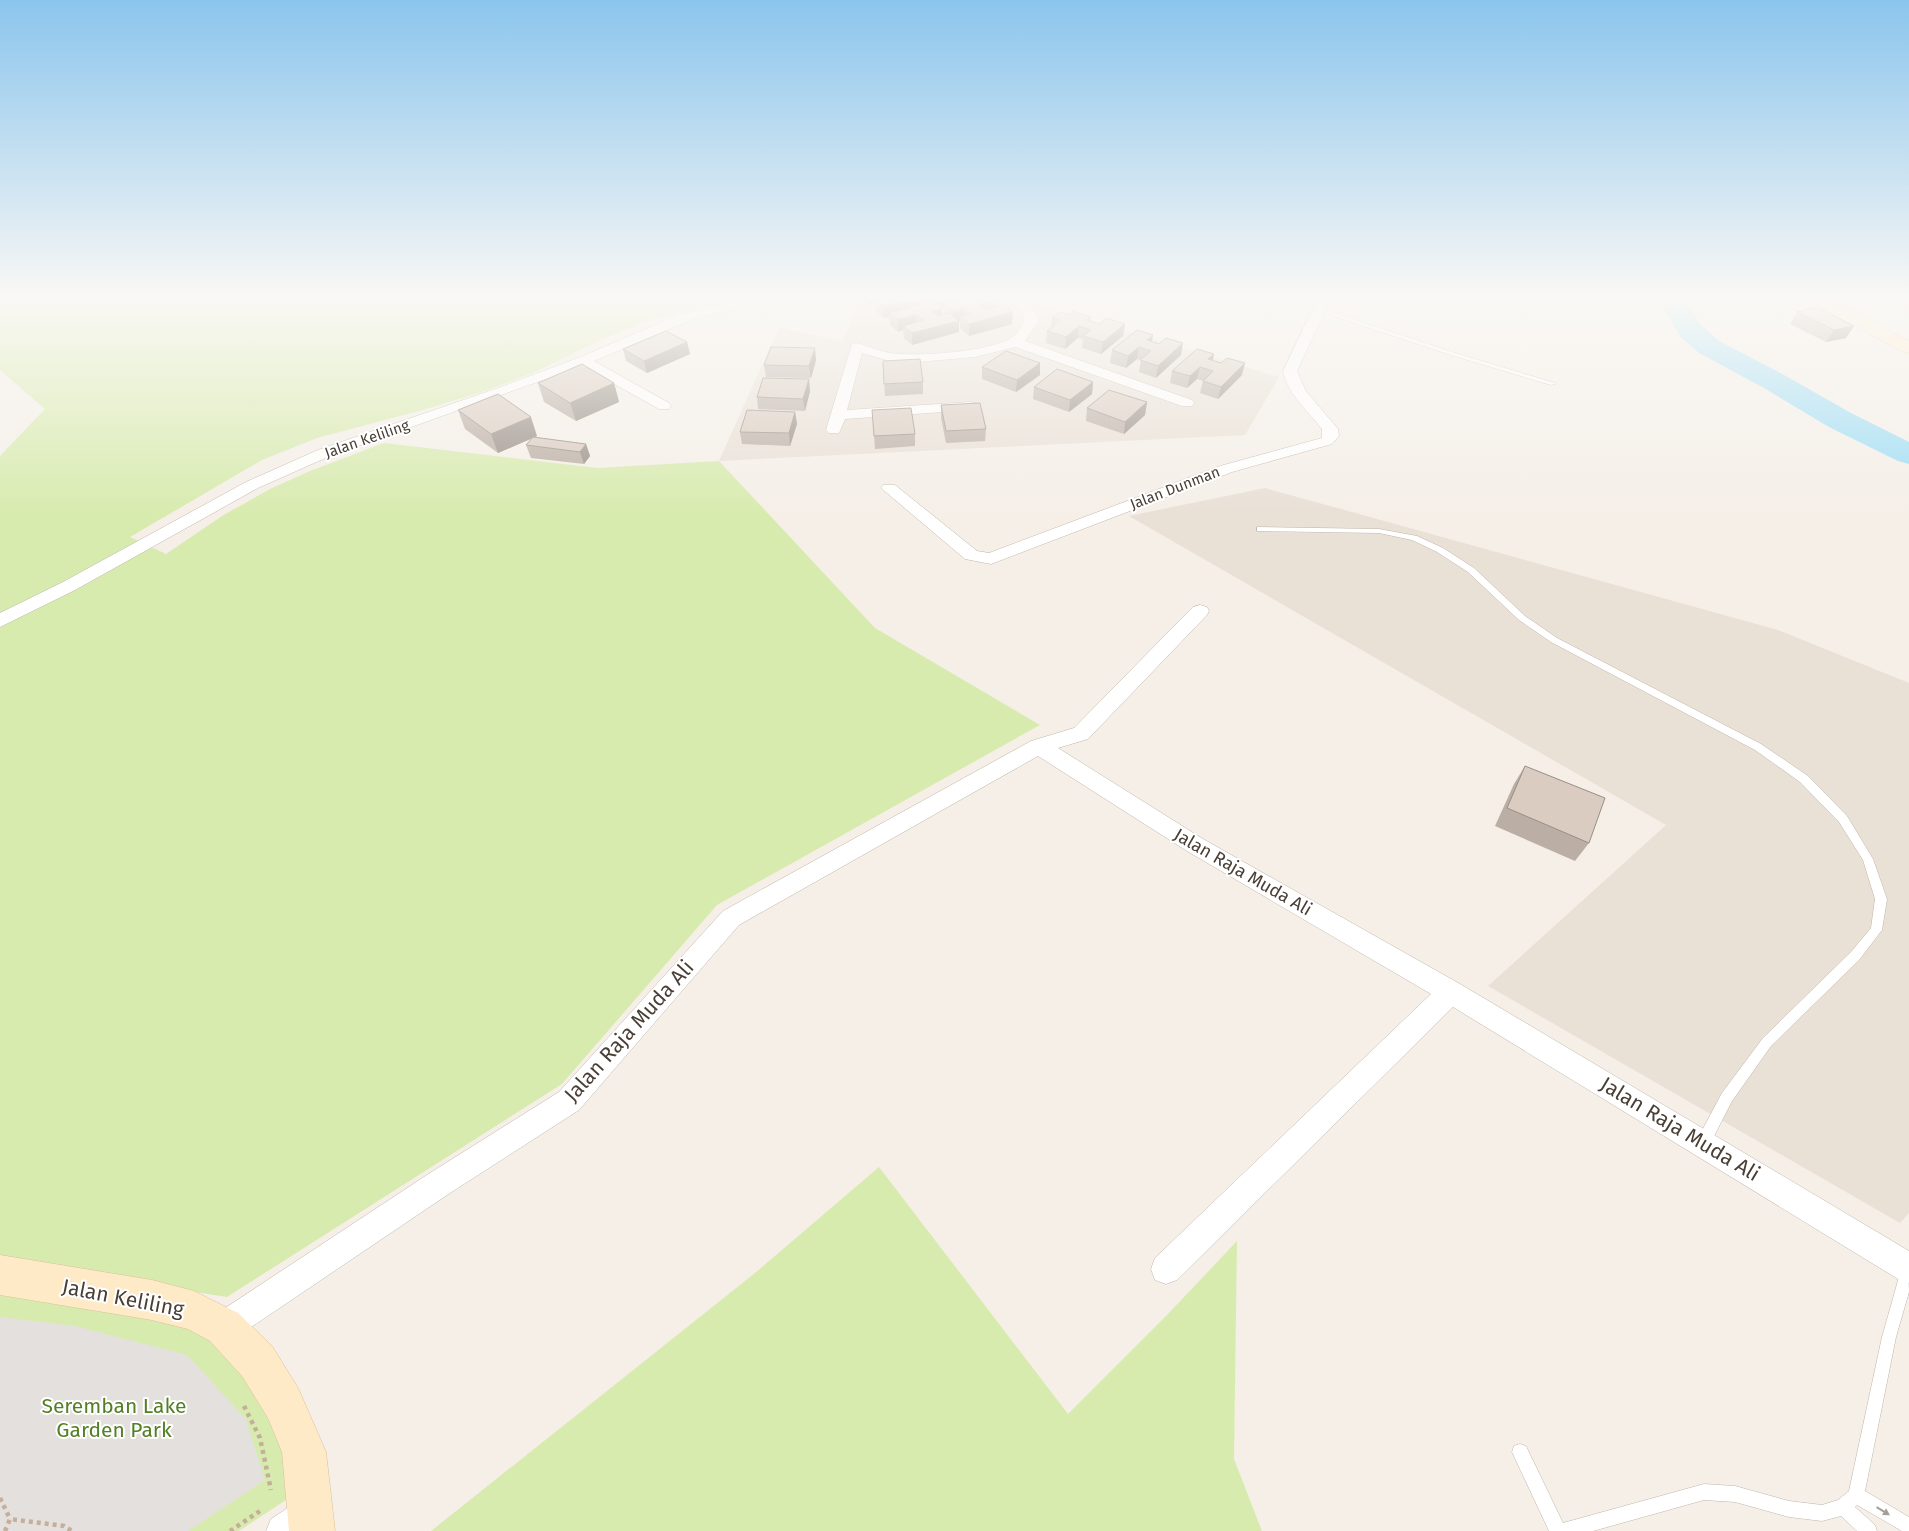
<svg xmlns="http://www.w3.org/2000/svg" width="1909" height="1531" font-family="'Fira Sans',sans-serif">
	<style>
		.residential { fill: #e9e0d6 }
		.green { fill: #d8ebaf }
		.parking { fill: #e3e0dd }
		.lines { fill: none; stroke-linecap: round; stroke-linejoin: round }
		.river { fill: #a1def5; fill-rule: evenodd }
		.lane-casing { stroke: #c1b6aa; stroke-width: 1 }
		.street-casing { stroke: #c1b6aa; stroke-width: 1 }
		.secondary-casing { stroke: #dbc097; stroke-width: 1 }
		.path { stroke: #c4af9a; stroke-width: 4.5; stroke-dasharray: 4 4; stroke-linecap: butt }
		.lane { fill: #fff; fill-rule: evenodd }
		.street { fill: #fff; fill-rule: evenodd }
		.secondary { fill: #ffeac8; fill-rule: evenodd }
		.wall { fill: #bbafa5; fill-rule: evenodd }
		.shaded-wall { fill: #998f86 }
		.building { fill: #daccc0; stroke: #998f86 }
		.oneway { fill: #a49f9a }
		.labels { text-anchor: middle; stroke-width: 4; stroke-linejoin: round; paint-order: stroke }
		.far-street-label { font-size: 15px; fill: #493f36; stroke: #fff }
		.street-label { font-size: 18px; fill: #493f36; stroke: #fff }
		.near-street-label { font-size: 21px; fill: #493f36; stroke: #fff }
		.near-park-label { font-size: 21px; fill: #537f25; stroke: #fff }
	</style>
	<rect width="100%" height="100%" fill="#f5efe8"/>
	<g class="residential">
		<path d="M861 300H1032L1041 305 1279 377 1245 435 719 461 779 327 842 342Z"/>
		<path d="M1265 488 1778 630 1909 683V1213L1900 1223 1488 986 1666 825 1129 516Z"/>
	</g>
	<g class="green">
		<path d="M0 300H725L689 309 640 324 596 342 535 372 482 392 426 409 317 438 262 460 130 537 166 554 222 516 270 489 310 471 384 443 598 468 719 461 875 628 1040 725 717 905 562 1084 227 1297 0 1262V456L45 409 0 370Z"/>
		<path d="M879 1167 1068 1414 1167 1315 1237 1241 1234 1459 1262 1531H431L755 1273Z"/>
		<path d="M0 1285 213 1333 292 1432 295 1494 239 1531H0Z"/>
	</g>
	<path class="parking" d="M0 1317 75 1326 187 1355 246 1419 265 1480 188 1531H0Z"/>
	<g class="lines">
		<path class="river" d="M1658 300H1684L1701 325 1719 341 1786 376 1851 413 1909 442V464L1898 461 1829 427 1764 388 1699 353 1681 337Z"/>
		<defs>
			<g id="lane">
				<path d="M1320 308 1455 353 1555 383 1556 384 1551 385 1451 355 1318 311V309Z"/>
				<path d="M1257 527 1379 529 1417 536 1443 548 1474 568 1525 616 1557 638 1761 744 1808 776 1847 816 1873 859 1887 899 1882 930 1859 960 1771 1046 1732 1101 1708 1148 1703 1150 1698 1148 1696 1143 1698 1138 1722 1093 1763 1038 1851 952 1871 928 1875 899 1863 860 1839 822 1800 782 1755 750 1551 642 1519 620 1468 572 1437 552 1412 540 1379 533 1260 531H1257Z"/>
				<path d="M1908 1263 1909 1292 1896 1337 1865 1491 1909 1517V1531H1902L1857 1505 1855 1507 1875 1525 1877 1531H1857L1841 1516 1822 1521 1789 1517 1735 1502 1704 1500 1593 1531H1549L1512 1452 1514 1446 1520 1444 1526 1446 1563 1523 1704 1484 1735 1486 1789 1501 1822 1505 1838 1500 1849 1491 1882 1337 1901 1270 1903 1265Z"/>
			</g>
			<g id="street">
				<path d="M736 300H758L757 303 691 320 594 361 669 403 671 406 669 409H659L582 366 330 456 258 488 75 590 0 627V613L63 582 246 482 318 450 501 387 578 358 681 314Z"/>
				<path d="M1010 300H1024L1033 308 1039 320 1025 341 1192 400 1194 403 1192 406H1182L1015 347 975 357 917 362 890 361 862 353 847 410 970 402 975 403 977 406 975 409 970 410 845 419 839 433H829L826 430 852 344 857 343C868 346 879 351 890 353 916 357 989 352 1011 338 1018 334 1022 327 1025 320L1022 313Z"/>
				<path d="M1317 300H1330L1297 371 1306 391 1338 429 1339 436 1332 444 1232 472 991 564 965 559 881 488 883 485H895L977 551 989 553 1220 466 1322 438V429C1308 411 1288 395 1283 371Z"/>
				<path d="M1200 605 1207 607 1209 611 1207 615 1088 739 1058 748 1203 839 1460 984 1909 1251V1283L1898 1279 1453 1007 1177 1280 1166 1284 1155 1280 1151 1269 1155 1258 1431 994 1187 851 1038 756 739 925 579 1110 450 1193 235 1338 224 1343 213 1338 208 1327 213 1316 430 1173 559 1092 723 911 1031 741 1074 728 1193 607Z"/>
				<path d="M310 1496 322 1501 327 1513 322 1525 314 1531H266L271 1519 298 1501Z"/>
			</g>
			<g id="secondary">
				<path d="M1812 300H1833L1909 341V353L1903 352 1814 304Z"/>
				<path d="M1895 300H1909V308L1897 304Z"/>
				<path d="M0 1255 152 1280 194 1291 238 1313 272 1346 298 1388 326 1452 335 1531H289L282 1452 268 1418 242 1376 210 1341 188 1329 152 1320 0 1295Z"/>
			</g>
		</defs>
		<use href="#lane" class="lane-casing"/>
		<use href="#street" class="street-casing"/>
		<use href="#secondary" class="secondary-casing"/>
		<g class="path">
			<path d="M244 1406 260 1438 271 1490"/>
			<path d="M0 1498 10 1519"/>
			<path d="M5 1531 10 1519 64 1526 72 1531"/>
			<path d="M230 1531 260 1511"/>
		</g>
		<use href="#lane" class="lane"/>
		<use href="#street" class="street"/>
		<use href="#secondary" class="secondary"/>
	</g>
	<g class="wall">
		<path d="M864 300H929V302H931V300H998V307L1012 324 969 336 960 328V321L959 322V332L912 345 904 338 903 330 898 332 890 325 889 317 884 318 876 311 875 304 870 305ZM942 308H944V315H942Z"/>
		<path d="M1797 312 1854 326 1846 338 1826 342 1790 324Z"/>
		<path d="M1068 315 1091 317V322L1099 324H1125L1123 336 1101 354 1082 348 1083 340 1078 338 1065 349 1046 343 1047 331 1051 327 1052 318Z"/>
		<path d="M687 342 690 354 647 373 626 361 623 349Z"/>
		<path d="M1152 342 1159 344 1181 355 1156 378 1139 372 1141 360 1137 359 1126 368 1110 363 1112 350Z"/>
		<path d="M1214 354 1213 361 1242 375 1218 399 1200 393 1203 381 1197 379 1187 388 1170 383 1172 371Z"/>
		<path d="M816 360 811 378 766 377 764 365Z"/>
		<path d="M883 361 923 382V394L885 396Z"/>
		<path d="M982 367 1040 375 1016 392 982 379Z"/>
		<path d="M1093 382 1092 394 1069 412 1033 399 1034 387Z"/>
		<path d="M538 383H614L619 402 576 421 544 402Z"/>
		<path d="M810 391 805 411 758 409 757 397Z"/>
		<path d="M1147 402 1145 415 1124 434 1086 421 1087 408Z"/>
		<path d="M941 405 986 429 985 441 946 443 941 418Z"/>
		<path d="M458 410 537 436 534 437 586 444 590 456 584 464 531 458 526 445 533 438 498 453 465 429Z"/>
		<path d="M872 410 915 434V446L875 449Z"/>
		<path d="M795 412 797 424 790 446 742 444 740 432Z"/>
		<path d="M1525 766 1589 843 1575 861 1495 826 1514 784Z"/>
	</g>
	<g class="shaded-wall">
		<path d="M870 300H875V304L870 305Z"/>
		<path d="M907 300H929V306L889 313V317L884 318 883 306Z"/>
		<path d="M939 300H975L944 304V308H942V320L931 311 939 309Z"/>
		<path d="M996 300H998L997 311 979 316V304Z"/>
		<path d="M965 308V320L960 316V321L959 322V332L912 345V333L953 322V311Z"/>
		<path d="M1013 312 1012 324 969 336V324Z"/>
		<path d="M916 315V327L903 326V330L898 332V320Z"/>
		<path d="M1125 324 1123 336 1101 354 1103 342Z"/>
		<path d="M1079 326 1078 338 1065 349 1066 337Z"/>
		<path d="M1854 326 1846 338 1826 342 1834 330Z"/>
		<path d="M1153 335 1151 347 1147 340Z"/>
		<path d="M687 342 690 354 647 373 644 361Z"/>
		<path d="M1183 343 1181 355 1156 378 1158 366Z"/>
		<path d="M1139 347 1137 359 1126 368 1128 356Z"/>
		<path d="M815 348 816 360 811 378 809 366Z"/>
		<path d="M1214 354 1211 366 1208 359Z"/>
		<path d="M1040 363V375L1016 392 1017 380Z"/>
		<path d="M1245 363 1242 375 1218 399 1221 387Z"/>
		<path d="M1200 367 1197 379 1187 388 1190 376Z"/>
		<path d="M809 379 810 391 805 411 803 399Z"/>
		<path d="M1093 382 1092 394 1069 412 1070 400Z"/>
		<path d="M614 383 619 402 576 421 570 403Z"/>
		<path d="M1147 402 1145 415 1124 434 1125 422Z"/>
		<path d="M795 412 797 424 790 446 789 433Z"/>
		<path d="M531 417 537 436 498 453 491 434Z"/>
		<path d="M586 444 590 456 584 464 580 452Z"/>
	</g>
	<g class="building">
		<path d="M876 300H907L883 306Z"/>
		<path d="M959 300H996L979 304 986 310 1004 305 1013 312 969 324 960 316 971 314 965 308 953 311 944 304Z"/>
		<path d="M933 301 942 308 931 311 938 316 949 313 959 321 912 333 903 326 923 320 916 315 898 320 889 313Z"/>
		<path d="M1817 307 1854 326 1834 330 1797 312Z"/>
		<path d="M1072 311 1091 317 1087 320 1099 324 1106 318 1125 324 1103 342 1083 336 1091 330 1079 326 1066 337 1047 331 1060 320 1052 318 1060 312 1068 315Z"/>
		<path d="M1137 330 1153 335 1147 340 1159 344 1166 338 1183 343 1158 366 1140 360 1151 351 1139 347 1128 356 1112 350Z"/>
		<path d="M666 331 687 342 644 361 623 349Z"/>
		<path d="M771 347 815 348 809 366 764 365Z"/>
		<path d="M1197 349 1214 354 1208 359 1221 363 1227 358 1245 363 1221 387 1203 381 1213 371 1200 367 1190 376 1172 371Z"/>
		<path d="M1006 351 1040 363 1017 380 982 367Z"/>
		<path d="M920 359 923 382 884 384 883 361Z"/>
		<path d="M582 364 614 383 570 403 538 383Z"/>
		<path d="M1057 369 1093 382 1070 400 1034 387Z"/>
		<path d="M763 378 809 379 803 399 757 397Z"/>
		<path d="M1109 390 1147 402 1125 422 1087 408Z"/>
		<path d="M498 394 531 417 491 434 458 410Z"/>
		<path d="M980 403 986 429 946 431 941 405Z"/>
		<path d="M911 408 915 434 874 436 872 410Z"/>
		<path d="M747 410 795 412 789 433 740 432Z"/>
		<path d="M533 437 586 444 580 452 526 445Z"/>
		<path d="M1525 766 1605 798 1589 843 1507 808Z"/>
	</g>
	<defs><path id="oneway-solid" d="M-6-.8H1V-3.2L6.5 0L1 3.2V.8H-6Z" transform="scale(1.25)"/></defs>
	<use class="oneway" href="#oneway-solid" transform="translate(1883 1511) rotate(31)"/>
	<linearGradient id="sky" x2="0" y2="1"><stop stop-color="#8bc5ed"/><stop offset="0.58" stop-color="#faf8f5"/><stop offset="1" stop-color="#faf8f5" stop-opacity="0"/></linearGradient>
	<rect width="1909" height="514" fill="url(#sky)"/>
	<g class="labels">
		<g class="far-street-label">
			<text transform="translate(367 439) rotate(-19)" y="5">Jalan Keliling</text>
			<text transform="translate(1175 488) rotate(-21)" y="5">Jalan Dunman</text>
		</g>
		<g class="street-label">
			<text transform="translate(1243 872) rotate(30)" y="6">Jalan Raja Muda Ali</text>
		</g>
		<g class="near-street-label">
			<text transform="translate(629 1031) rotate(-48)" y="7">Jalan Raja Muda Ali</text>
			<text transform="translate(1680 1129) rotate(31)" y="7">Jalan Raja Muda Ali</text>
			<text transform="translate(123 1298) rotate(11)" y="7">Jalan Keliling</text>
		</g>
		<g class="near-park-label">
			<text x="114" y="1413">Seremban Lake<tspan x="114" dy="24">Garden Park</tspan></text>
		</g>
	</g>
</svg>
